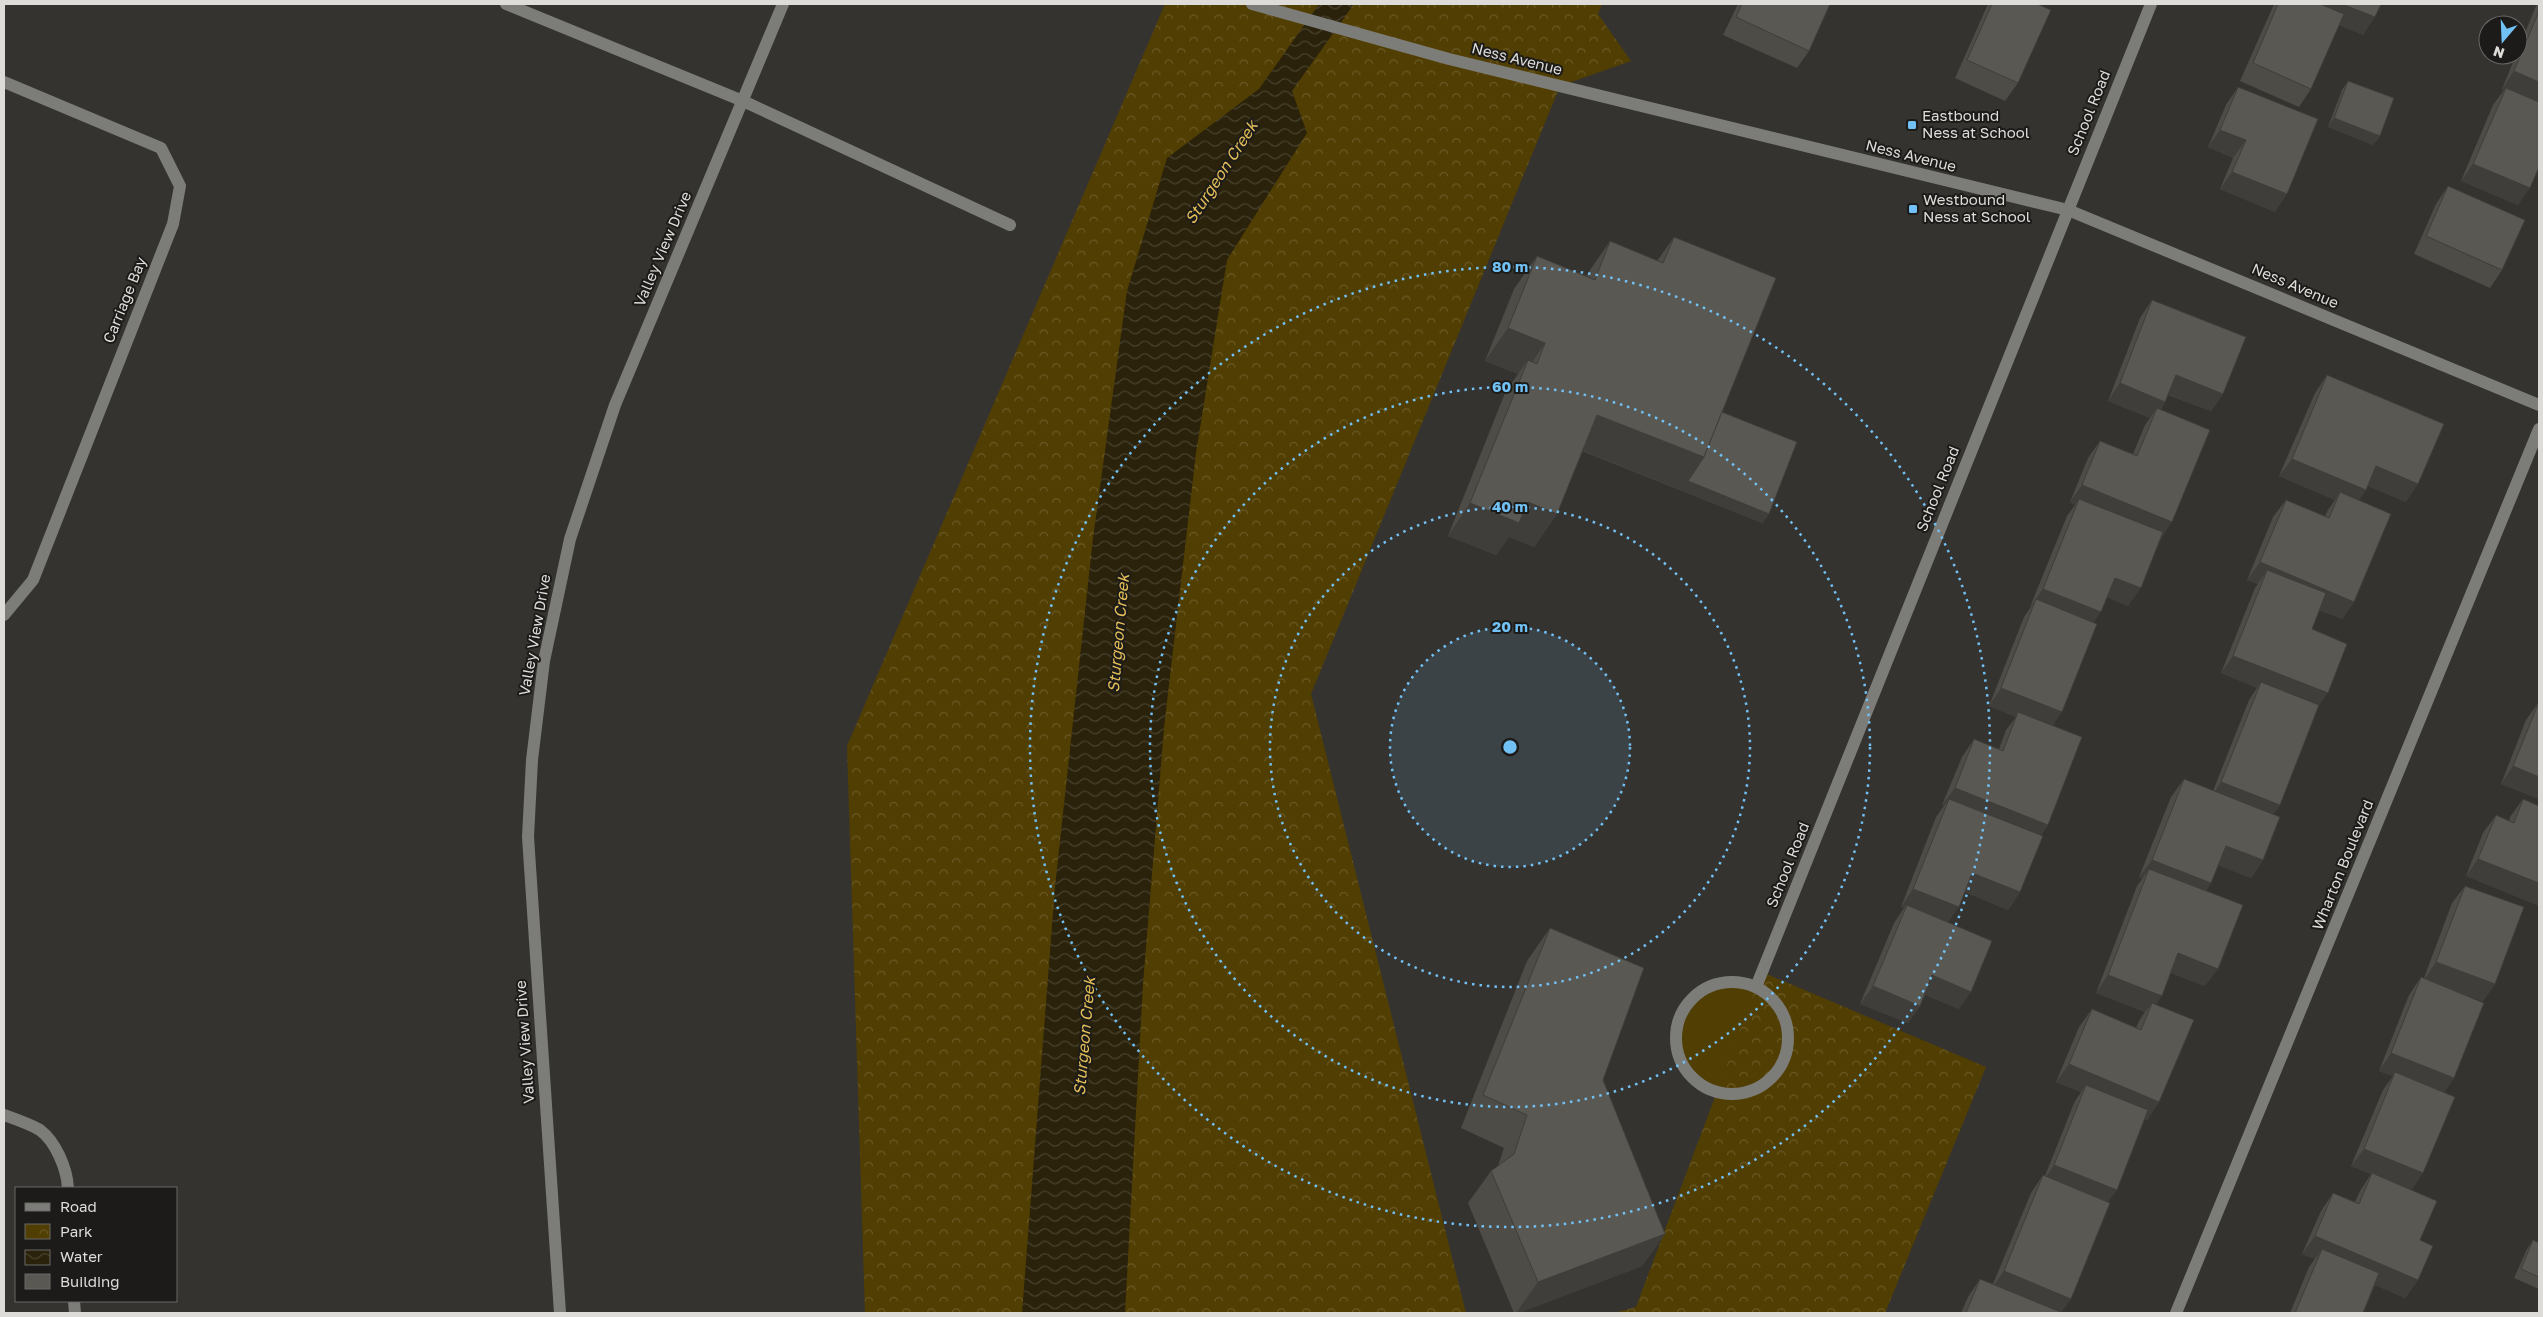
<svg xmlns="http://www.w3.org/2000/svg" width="2543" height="1317" font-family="'Golos Text',sans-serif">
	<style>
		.green { fill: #513e02 }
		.park { fill: url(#park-crowns) }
		.water { fill: url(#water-waves) }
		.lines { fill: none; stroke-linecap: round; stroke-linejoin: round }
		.minor { stroke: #7c7c79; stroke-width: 12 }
		.wall { fill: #4d4c47 }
		.shaded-wall { fill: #3f3e3a }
		.building { fill: #5a5853; stroke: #3f3e3a }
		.ring { fill: none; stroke: #72c1f5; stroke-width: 2.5; stroke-dasharray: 2.5 5 }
		.poi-dot { fill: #72c1f5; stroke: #1c1b19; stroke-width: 2 }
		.labels { text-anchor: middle; stroke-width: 4; stroke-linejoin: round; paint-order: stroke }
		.street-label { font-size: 15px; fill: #dddcd9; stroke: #1c1b19 }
		.poi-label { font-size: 15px; fill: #dddcd9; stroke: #1c1b19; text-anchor: start }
		.water-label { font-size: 16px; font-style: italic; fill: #e3be57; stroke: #1c1b19 }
		.centre { fill: #72c1f5; stroke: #1c1b19; stroke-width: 2.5 }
		.ring-label { font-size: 15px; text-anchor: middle; font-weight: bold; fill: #72c1f5; stroke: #1c1b19; stroke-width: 4; stroke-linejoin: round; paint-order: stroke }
	</style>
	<defs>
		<pattern id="park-crowns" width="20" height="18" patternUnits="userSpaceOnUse" patternTransform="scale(1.25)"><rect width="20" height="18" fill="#513e02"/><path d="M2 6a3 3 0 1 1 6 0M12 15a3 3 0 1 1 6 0" fill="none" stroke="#6a5926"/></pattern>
		<pattern id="water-waves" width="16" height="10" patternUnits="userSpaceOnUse" patternTransform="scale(1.25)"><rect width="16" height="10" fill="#2a220b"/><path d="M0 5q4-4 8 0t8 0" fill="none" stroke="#48422e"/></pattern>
	</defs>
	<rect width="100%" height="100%" fill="#35332f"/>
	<path class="green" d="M1731 982 1756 987 1768 994 1718 1093C1712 1091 1705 1089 1700 1085 1671 1065 1668 1017 1696 995 1706 987 1718 984 1731 982Z"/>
	<g class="park">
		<path d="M1165 4H1602L1598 14 1631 61 1560 86 1311 694 1466 1313H865L847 746Z"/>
		<path d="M1762 972 1986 1067 1885 1313H1614L1636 1307Z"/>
	</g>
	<path class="water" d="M1319 4H1354L1292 91 1307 133 1227 260 1196 453 1164 728 1143 984 1125 1313H1022L1055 887 1093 538 1127 291 1167 158 1259 89Z"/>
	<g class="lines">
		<g class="minor">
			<path d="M506 4 743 101 1010 225"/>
			<path d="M1252 4 1449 59 2068 210 2539 405"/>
			<path d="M4 82 161 148 180 186 173 224 33 580 4 615"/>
			<circle cx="1732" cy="1038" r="56"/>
			<path d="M1756 987 2151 4"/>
			<path d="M4 1115C15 1119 30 1124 40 1130 56 1142 67 1169 68 1188"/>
			<path d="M74 1301 75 1313"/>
			<path d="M560 1313 528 837 532 760 544 661 570 539 615 405 783 4"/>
			<path d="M2176 1313 2539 429"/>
		</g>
	</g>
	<g class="wall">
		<path d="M1738 4H1830L1809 51 1797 68 1723 35Z"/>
		<path d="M1988 4H2037L2018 83 2005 101 1955 78Z"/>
		<path d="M2274 4H2381L2363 35 2339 25 2311 89 2299 107 2240 81Z"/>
		<path d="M2538 4H2539V167L2518 205 2461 181 2493 105 2504 90 2502 89 2516 55H2518V50L2536 6Z"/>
		<path d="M2348 81 2380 136 2373 145 2328 127 2342 90Z"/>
		<path d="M2238 87 2275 212 2220 189 2233 158 2208 147 2226 105Z"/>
		<path d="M2448 186 2502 270 2490 288 2414 254 2436 204Z"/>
		<path d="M1674 237 1722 412 1769 514 1762 523 1582 451 1557 514 1534 547 1509 537 1496 555 1448 536 1505 393 1518 374 1485 361 1514 289 1537 256 1586 276 1610 241 1657 261Z"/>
		<path d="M2152 300 2223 394 2211 411 2168 395 2165 402 2161 409 2162 537 2128 606 2107 597 2094 622 2053 726 2048 825 2041 835 2020 892 2008 910 1965 892 1948 922 1959 1009 1925 995 1920 1006 1908 1023 1860 1004 1894 923 1904 908 1901 907 1936 817 1944 806 1942 805 1962 757 1974 739 1999 749 2006 730 2016 717 1989 706 2024 617 2031 607H2030L2067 516 2075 505 2070 502 2088 458 2100 441 2133 454 2145 425 2150 418 2108 401 2140 318Z"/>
		<path d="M2327 375 2406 502 2368 486 2359 500 2354 602 2342 619 2319 610 2312 629 2319 705 2280 805 2273 814 2263 860 2251 878 2218 865 2211 883 2206 891 2205 986 2171 973 2156 1005 2159 1102 2147 1120 2145 1119 2108 1202 2061 1313H2063H1961L1968 1297 1980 1279 1993 1284 2031 1193 2043 1175 2045 1176 2074 1103 2081 1092 2056 1082 2079 1027 2092 1009 2136 1028 2139 1021 2145 1012 2096 993 2137 886 2142 879 2139 877 2171 797 2184 779 2213 791 2249 700 2257 688 2221 673 2255 588 2258 584 2247 580 2273 517 2286 500 2325 516 2328 510 2335 500 2279 476 2315 393Z"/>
		<path d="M2539 702V799L2501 784 2526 720Z"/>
		<path d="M2523 799 2539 806V902L2537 905 2466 876 2483 833 2496 815 2509 821 2510 817Z"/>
		<path d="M2465 886 2495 984 2483 1001 2465 995 2454 1078 2444 1092 2411 1190 2420 1240 2418 1280 2405 1298 2375 1285 2363 1313H2290L2309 1267 2315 1259 2302 1254 2321 1211 2333 1193 2355 1202 2360 1191 2371 1174 2351 1166 2383 1090 2393 1076 2379 1071 2409 995 2421 977 2424 978 2452 903Z"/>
		<path d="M1550 928 1603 1080 1665 1234 1642 1266 1519 1313H1514L1468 1203 1491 1171 1498 1166 1504 1148 1461 1128 1527 961Z"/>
		<path d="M2533 1240 2539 1243V1289L2514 1278 2527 1249Z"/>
	</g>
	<g class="shaded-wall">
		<path d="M2287 4H2342L2375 17 2363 35Z"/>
		<path d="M2514 71 2539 82V104L2506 88 2504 90 2502 89Z"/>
		<path d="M2334 118 2380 136 2373 145 2328 127Z"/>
		<path d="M2220 130 2246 140 2233 158 2208 147Z"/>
		<path d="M2473 164 2530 188 2518 205 2461 181Z"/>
		<path d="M2232 172 2287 194 2275 212 2220 189Z"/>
		<path d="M1508 328 1545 343 1523 376 1528 360 1518 374 1485 361Z"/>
		<path d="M2176 375 2223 394 2211 411 2164 393Z"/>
		<path d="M2120 383 2165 402 2153 420 2157 408 2150 418 2108 401Z"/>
		<path d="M1597 415 1704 457 1769 514 1762 523 1574 447Z"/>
		<path d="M2292 459 2366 490 2354 508 2340 492 2335 500 2279 476Z"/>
		<path d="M2376 466 2418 484 2406 502 2364 484Z"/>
		<path d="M2082 485 2172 522 2160 540 2079 499 2075 505 2070 502Z"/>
		<path d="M1528 502 1557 514 1534 547 1509 537 1496 555 1448 536 1470 503Z"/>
		<path d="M2260 562 2354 602 2342 619 2261 586 2267 570 2258 584 2247 580Z"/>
		<path d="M2115 578 2141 588 2128 606 2102 595Z"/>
		<path d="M2043 589 2101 612 2088 630 2036 599 2031 607H2030Z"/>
		<path d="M2233 656 2328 693 2315 711 2261 682 2257 688 2221 673Z"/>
		<path d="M2001 688 2062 712 2049 730 2018 712 2016 717 1989 706Z"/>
		<path d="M2513 766 2539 777V799L2501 784Z"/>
		<path d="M2221 782 2280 805 2267 823 2209 800Z"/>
		<path d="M1955 788 2048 825 2035 842 1949 799 1944 806 1942 805Z"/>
		<path d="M2226 846 2263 860 2251 878 2214 864Z"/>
		<path d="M2478 859 2539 883V902L2537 905 2466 876Z"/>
		<path d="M2152 860 2211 883 2199 901 2149 869 2142 879 2139 877Z"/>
		<path d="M1972 873 2020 892 2008 910 1960 890Z"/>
		<path d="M1913 889 1959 907 1946 925 1907 905 1904 908 1901 907Z"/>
		<path d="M2178 953 2218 969 2205 986 2166 971Z"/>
		<path d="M2436 962 2495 984 2483 1001 2424 980Z"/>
		<path d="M1932 975 1971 992 1959 1009 1920 993Z"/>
		<path d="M2108 975 2162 996 2150 1014 2152 1003 2145 1012 2096 993Z"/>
		<path d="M1873 986 1920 1006 1908 1023 1860 1004Z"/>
		<path d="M2391 1053 2454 1078 2442 1096 2395 1072 2393 1076 2379 1071Z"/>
		<path d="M2069 1064 2159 1102 2147 1120 2083 1093 2086 1085 2081 1092 2056 1082Z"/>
		<path d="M2364 1149 2423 1173 2411 1191 2351 1166Z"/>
		<path d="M2054 1165 2117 1190 2104 1207 2042 1183Z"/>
		<path d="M1665 1234 1642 1266 1519 1313H1516L1538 1282Z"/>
		<path d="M2315 1236 2418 1280 2405 1298 2317 1260 2322 1249 2315 1259 2302 1254Z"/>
		<path d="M2004 1271 2071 1299 2061 1313 1992 1288Z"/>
	</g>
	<g class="building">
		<path d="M1742 4H1830L1809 51 1736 17Z"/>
		<path d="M1992 4H2037L2051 10 2018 83 1967 60Z"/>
		<path d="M2278 4H2320L2344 14 2311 89 2253 63Z"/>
		<path d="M2342 4H2381L2375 17Z"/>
		<path d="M2539 11V82L2514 71Z"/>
		<path d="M2348 81 2394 98 2380 136 2334 118Z"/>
		<path d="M2238 87 2318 119 2287 194 2232 172 2246 140 2220 130Z"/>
		<path d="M2506 88 2539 102V167L2530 188 2473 164Z"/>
		<path d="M2448 186 2525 220 2502 270 2426 236Z"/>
		<path d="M1674 237 1776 278 1704 457 1597 415 1557 514 1528 502 1519 523 1470 503 1528 360 1537 364 1545 343 1508 328 1537 256 1595 280 1610 241 1663 263Z"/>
		<path d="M2152 300 2246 337 2223 394 2176 375 2165 402 2120 383Z"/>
		<path d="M2327 375 2444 424 2418 484 2376 466 2366 490 2292 459Z"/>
		<path d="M2157 408 2210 430 2172 522 2082 485 2100 441 2137 456Z"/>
		<path d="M1722 412 1797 442 1769 514 1688 481 1704 457Z"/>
		<path d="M2340 492 2391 514 2354 602 2260 562 2286 500 2329 518Z"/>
		<path d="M2079 499 2163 532 2141 588 2115 578 2101 612 2043 589Z"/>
		<path d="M2267 570 2326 593 2312 629 2347 644 2328 693 2233 656Z"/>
		<path d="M2036 599 2097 624 2062 712 2001 688Z"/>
		<path d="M2261 682 2319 705 2280 805 2221 782Z"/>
		<path d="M2539 702V777L2513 766Z"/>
		<path d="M2018 712 2082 737 2048 825 1955 788 1974 739 2003 751Z"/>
		<path d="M2184 779 2280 817 2263 860 2226 846 2211 883 2152 860Z"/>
		<path d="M1949 799 2043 836 2020 892 1972 873 1959 907 1913 889Z"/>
		<path d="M2523 799 2539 806V883L2478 859 2496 815 2514 823Z"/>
		<path d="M2149 869 2243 905 2218 969 2178 953 2162 996 2108 975Z"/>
		<path d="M2465 886 2524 907 2495 984 2436 962Z"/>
		<path d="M1907 905 1992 941 1971 992 1932 975 1920 1006 1873 986Z"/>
		<path d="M1550 928 1644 968 1603 1080 1665 1234 1538 1282 1491 1171 1514 1154 1527 1115 1483 1095Z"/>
		<path d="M2421 977 2484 1003 2454 1078 2391 1053Z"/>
		<path d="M2152 1003 2194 1020 2159 1102 2069 1064 2092 1009 2141 1030Z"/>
		<path d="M2395 1072 2455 1097 2423 1173 2364 1149Z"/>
		<path d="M2086 1085 2148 1110 2117 1190 2054 1165Z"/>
		<path d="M2372 1173 2437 1201 2420 1240 2433 1246 2418 1280 2315 1236 2333 1193 2359 1204Z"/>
		<path d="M2043 1175 2110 1203 2071 1299 2004 1271Z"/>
		<path d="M2533 1240 2539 1243V1277L2521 1269Z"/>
		<path d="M2322 1249 2379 1273 2363 1313H2295Z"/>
		<path d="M1980 1279 2063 1313H1966Z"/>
	</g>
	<circle cx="1510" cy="747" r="120" fill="#72c1f5" fill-opacity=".12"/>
	<g class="ring">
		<circle cx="1510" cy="747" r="120"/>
		<circle cx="1510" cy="747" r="240"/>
		<circle cx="1510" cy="747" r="360"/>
		<circle cx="1510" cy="747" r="480"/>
	</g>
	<g class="poi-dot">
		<rect x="1907" y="120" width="10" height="10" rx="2.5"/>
		<rect x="1908" y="204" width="10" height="10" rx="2.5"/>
	</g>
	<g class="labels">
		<g class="street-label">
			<text transform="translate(1517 59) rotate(14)" y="5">Ness Avenue</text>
			<text transform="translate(2089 113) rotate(-68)" y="5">School Road</text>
			<text transform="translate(1911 156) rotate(14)" y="5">Ness Avenue</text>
			<text transform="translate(663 249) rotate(-67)" y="5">Valley View Drive</text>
			<text transform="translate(2295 286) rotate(23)" y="5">Ness Avenue</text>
			<text transform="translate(125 300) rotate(-68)" y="5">Carriage Bay</text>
			<text transform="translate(1938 489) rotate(-68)" y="5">School Road</text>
			<text transform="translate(535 635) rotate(-80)" y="5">Valley View Drive</text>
			<text transform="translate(1788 865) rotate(-68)" y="5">School Road</text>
			<text transform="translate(2343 865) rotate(-68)" y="5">Wharton Boulevard</text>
			<text transform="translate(525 1042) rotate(-94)" y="5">Valley View Drive</text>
		</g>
		<g class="poi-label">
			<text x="1922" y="121">Eastbound<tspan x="1922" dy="17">Ness at School</tspan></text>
			<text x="1923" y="205">Westbound<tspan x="1923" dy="17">Ness at School</tspan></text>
		</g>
		<g class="water-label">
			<text transform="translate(1221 172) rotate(-57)" y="6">Sturgeon Creek</text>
			<text transform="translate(1118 633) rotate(-85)" y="6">Sturgeon Creek</text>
			<text transform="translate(1084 1036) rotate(-85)" y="6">Sturgeon Creek</text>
		</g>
	</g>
	<circle cx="1510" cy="747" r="8" class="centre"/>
	<g class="ring-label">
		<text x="1510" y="272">80 m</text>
		<text x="1510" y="392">60 m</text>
		<text x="1510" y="512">40 m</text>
		<text x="1510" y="632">20 m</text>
	</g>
	<rect width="2543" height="1317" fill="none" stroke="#dddcd9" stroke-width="10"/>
	<rect x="15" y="1187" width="162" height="115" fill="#1c1b19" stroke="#696866"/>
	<rect x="25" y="1203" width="25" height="8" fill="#7c7c79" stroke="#696866"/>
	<text x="60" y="1212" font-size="15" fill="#dddcd9">Road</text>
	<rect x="25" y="1224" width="25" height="15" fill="url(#park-crowns)" stroke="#696866"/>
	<text x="60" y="1237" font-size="15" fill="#dddcd9">Park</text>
	<rect x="25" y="1250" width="25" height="15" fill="url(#water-waves)" stroke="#696866"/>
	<text x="60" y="1262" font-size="15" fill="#dddcd9">Water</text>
	<rect x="25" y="1274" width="25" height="15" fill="#5a5853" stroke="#696866"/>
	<text x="60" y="1287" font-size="15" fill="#dddcd9">Building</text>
	<g transform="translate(2503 40) rotate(199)"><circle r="24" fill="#1c1b19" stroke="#696866"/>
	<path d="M0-4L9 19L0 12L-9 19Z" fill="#72c1f5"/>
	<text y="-8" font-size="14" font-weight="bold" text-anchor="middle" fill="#dddcd9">N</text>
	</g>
</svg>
